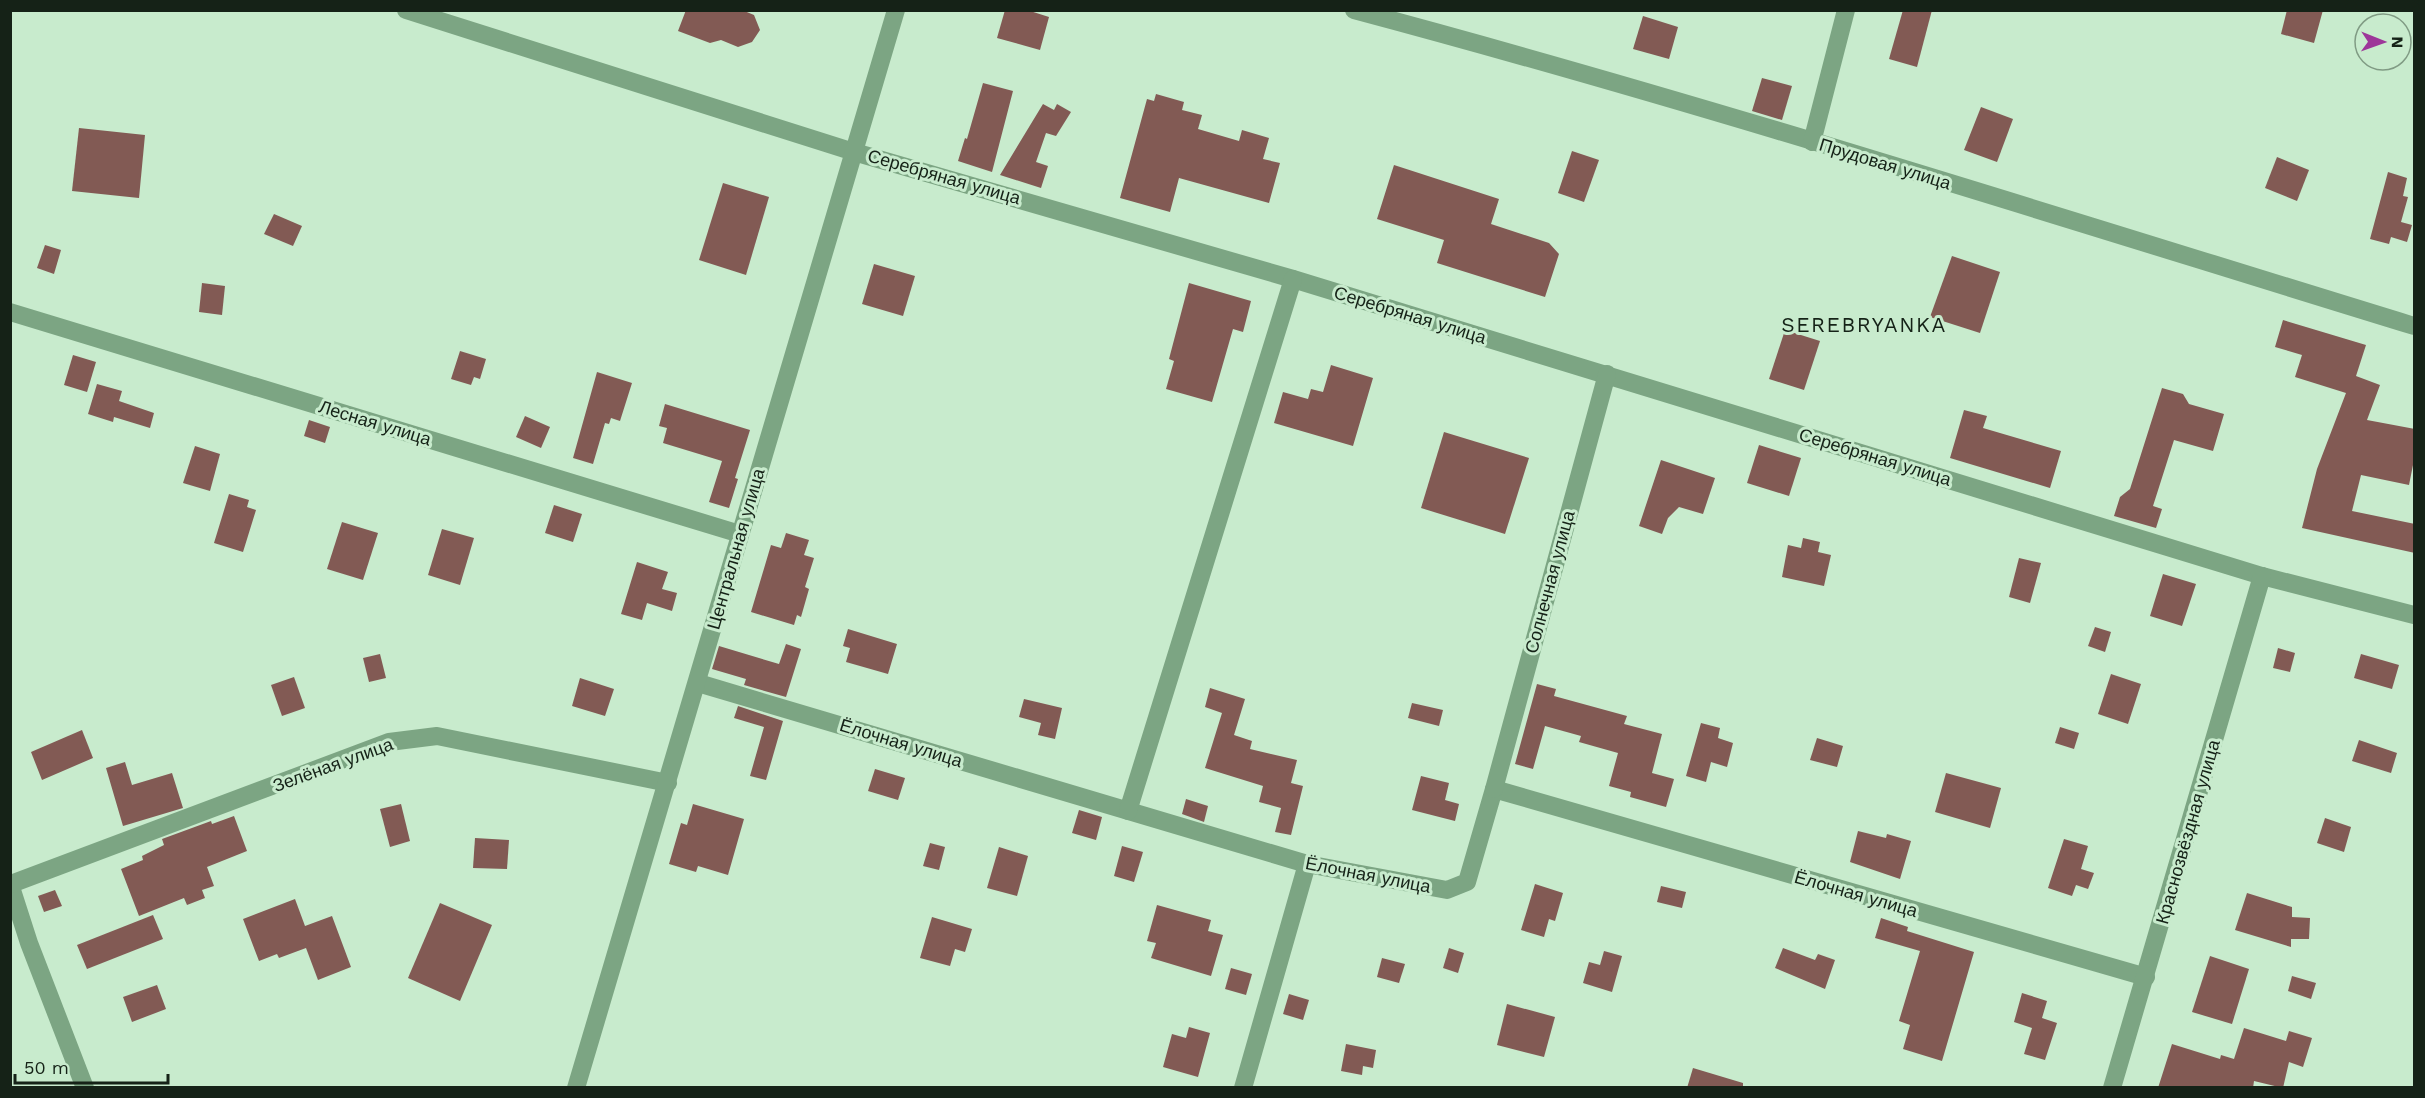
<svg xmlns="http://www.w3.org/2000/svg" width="2425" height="1098" font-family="'Work Sans',sans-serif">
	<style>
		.building { fill: #825a54 }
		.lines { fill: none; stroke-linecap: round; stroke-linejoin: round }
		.minor { stroke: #7ca583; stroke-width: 18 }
		.labels { text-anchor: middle; stroke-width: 6; stroke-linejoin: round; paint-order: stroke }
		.street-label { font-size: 18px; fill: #152217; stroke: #c8ebcd }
		.quarter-label { font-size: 21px; letter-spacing: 1.5px; fill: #152217; stroke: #c8ebcd }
	</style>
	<rect width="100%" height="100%" fill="#c8ebcd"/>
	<g class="building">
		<path d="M686 10H742L754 15 760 30 752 42 738 47 721 40 710 43 678 31Z"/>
		<path d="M1005 10H1027L1049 17 1040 50 997 38Z"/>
		<path d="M1903 10H1932L1917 67 1889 59Z"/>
		<path d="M2287 10H2323L2314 43 2281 34Z"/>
		<path d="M1643 16 1678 27 1669 59 1633 49Z"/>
		<path d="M1762 78 1792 86 1782 120 1752 111Z"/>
		<path d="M983 83 1013 91 992 172 958 161 965 138 967 139Z"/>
		<path d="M1156 94 1184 102 1182 110 1202 115 1198 129 1239 141 1242 130 1269 138 1263 159 1280 163 1269 203 1179 178 1170 212 1120 198 1147 99 1154 101Z"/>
		<path d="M1043 104 1054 110 1057 104 1071 112 1056 136 1046 133 1036 162 1048 166 1041 188 1000 175Z"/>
		<path d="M1981 107 2013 119 1997 162 1964 150Z"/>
		<path d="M79 128 145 135 139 198 72 191Z"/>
		<path d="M1572 151 1599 160 1584 202 1558 193Z"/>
		<path d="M2277 157 2309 170 2297 201 2265 188Z"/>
		<path d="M1394 165 1499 199 1491 224 1549 243 1559 254 1545 297 1437 263 1444 240 1377 219Z"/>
		<path d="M2388 172 2407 178 2403 196 2408 197 2401 222 2412 225 2407 242 2391 237 2389 244 2370 239Z"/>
		<path d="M723 183 769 197 746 275 699 260Z"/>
		<path d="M274 214 302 226 293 246 264 234Z"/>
		<path d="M45 245 61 250 54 274 37 268Z"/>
		<path d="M1952 256 2000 272 1980 333 1930 317Z"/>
		<path d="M874 264 915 276 903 316 862 304Z"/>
		<path d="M202 283 225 286 222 315 199 312Z"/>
		<path d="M1189 283 1251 301 1243 332 1233 329 1212 402 1166 389 1174 361 1169 359Z"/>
		<path d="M2283 320 2366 345 2356 376 2380 385 2367 420 2415 429V455L2409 485 2361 475 2352 511 2415 524V553L2302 528 2317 469 2346 393 2295 377 2302 355 2275 347Z"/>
		<path d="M1785 330 1820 341 1804 390 1769 379Z"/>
		<path d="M460 351 486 359 480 379 474 377 471 385 451 379Z"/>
		<path d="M73 355 96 362 87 392 64 385Z"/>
		<path d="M1331 365 1373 378 1353 446 1274 423 1283 392 1308 399 1311 389 1323 392Z"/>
		<path d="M597 372 632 383 620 421 611 418 609 424 605 423 593 464 573 458Z"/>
		<path d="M97 384 122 391 119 401 154 413 150 428 114 417 113 422 88 414Z"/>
		<path d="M2162 388 2183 394 2189 404 2224 414 2213 451 2174 440 2153 506 2162 509 2156 528 2114 516 2120 497 2130 489Z"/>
		<path d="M665 404 750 430 735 478 738 479 729 508 709 502 722 461 663 443 667 428 659 426Z"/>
		<path d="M1964 410 1987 416 1983 428 2061 451 2050 488 1950 458Z"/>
		<path d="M525 416 550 427 541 448 516 437Z"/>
		<path d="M309 420 330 427 325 443 304 436Z"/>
		<path d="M1444 432 1529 458 1505 534 1421 508Z"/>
		<path d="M1759 445 1801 458 1789 496 1747 483Z"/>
		<path d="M195 446 220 454 210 491 183 483Z"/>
		<path d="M1661 460 1715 478 1703 514 1679 507 1668 518 1662 534 1639 526Z"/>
		<path d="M229 494 249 500 247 507 256 510 243 552 214 543Z"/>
		<path d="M554 505 582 514 573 542 545 533Z"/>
		<path d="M342 522 378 533 363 580 327 569Z"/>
		<path d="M442 529 474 538 460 585 428 575Z"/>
		<path d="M786 533 809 540 804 555 814 558 805 587 809 589 801 617 797 615 794 625 751 612 771 545 781 548Z"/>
		<path d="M1803 538 1820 542 1818 552 1831 555 1824 586 1782 577 1788 545 1801 548Z"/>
		<path d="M2019 558 2041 563 2030 603 2009 597Z"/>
		<path d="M637 562 668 572 662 589 677 593 672 611 647 603 642 620 621 614Z"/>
		<path d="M2163 574 2196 584 2182 626 2150 616Z"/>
		<path d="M2095 627 2111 632 2105 652 2088 646Z"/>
		<path d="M848 629 897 644 888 674 846 662 850 648 843 646Z"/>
		<path d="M786 644 801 649 786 697 744 685 746 679 712 669 719 646 779 664Z"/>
		<path d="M2278 648 2295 653 2290 672 2273 668Z"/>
		<path d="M380 654 386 678 369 682 363 658Z"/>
		<path d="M2361 654 2399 665 2392 689 2354 678Z"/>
		<path d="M2111 674 2141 684 2128 724 2098 714Z"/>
		<path d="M294 677 305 708 282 716 271 685Z"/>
		<path d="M580 678 614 689 605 716 572 706Z"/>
		<path d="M1537 684 1556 689 1554 696 1627 716 1624 724 1662 734 1652 773 1674 779 1666 807 1630 797 1631 792 1609 786 1618 753 1579 742 1581 736 1545 726 1533 769 1515 764Z"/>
		<path d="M1210 688 1245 699 1234 735 1252 741 1250 749 1297 760 1291 783 1303 786 1291 835 1275 832 1281 808 1259 802 1263 786 1205 768 1222 713 1205 707Z"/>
		<path d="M1024 699 1062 708 1055 739 1038 735 1041 723 1019 717Z"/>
		<path d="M1412 703 1443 710 1439 726 1408 718Z"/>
		<path d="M738 706 783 721 766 780 750 776 764 727 734 718Z"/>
		<path d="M1701 723 1720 728 1718 738 1733 743 1727 767 1711 762 1706 782 1686 776Z"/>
		<path d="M2060 727 2079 733 2074 749 2055 743Z"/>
		<path d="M82 730 93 758 42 780 31 752Z"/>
		<path d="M1817 738 1843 746 1837 767 1810 760Z"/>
		<path d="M2359 740 2397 753 2391 773 2352 761Z"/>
		<path d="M125 762 132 785 172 773 183 808 123 826 106 768Z"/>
		<path d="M875 769 905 778 898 800 868 791Z"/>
		<path d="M1946 773 2001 788 1990 828 1935 812Z"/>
		<path d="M1421 776 1449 783 1445 800 1459 804 1455 821 1412 810Z"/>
		<path d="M1186 799 1208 806 1204 822 1182 814Z"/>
		<path d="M401 804 410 841 390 847 380 809Z"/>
		<path d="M693 804 744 819 728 875 698 866 696 872 669 864 681 823 687 825Z"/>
		<path d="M1079 810 1102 817 1096 840 1072 833Z"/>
		<path d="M234 816 247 851 207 867 214 886 202 890 205 898 187 905 184 898 139 916 121 869 143 860 142 856 164 845 162 839 211 821 212 824Z"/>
		<path d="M2325 818 2351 827 2344 852 2317 843Z"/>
		<path d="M1858 831 1886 838 1887 834 1911 841 1900 879 1850 862Z"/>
		<path d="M475 838 509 840 507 869 473 868Z"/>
		<path d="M2064 839 2088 846 2081 869 2094 873 2088 889 2076 885 2072 896 2048 888Z"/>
		<path d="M930 843 945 847 939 870 923 866Z"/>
		<path d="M1122 846 1143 852 1134 882 1114 876Z"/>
		<path d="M999 847 1028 856 1017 896 987 888Z"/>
		<path d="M1535 884 1563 893 1555 921 1549 919 1544 937 1521 930Z"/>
		<path d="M1661 886 1686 892 1682 908 1657 902Z"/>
		<path d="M55 890 62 906 44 912 38 896Z"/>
		<path d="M2247 893 2292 907V917L2310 918 2309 939H2291V947L2235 930Z"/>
		<path d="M295 899 305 926 332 916 351 967 318 980 306 948 279 958 277 954 259 961 243 919Z"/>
		<path d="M440 903 492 925 460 1001 408 978Z"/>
		<path d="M1157 905 1211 920 1208 931 1223 935 1211 976 1151 958 1156 943 1147 941Z"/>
		<path d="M153 915 163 939 87 969 77 945Z"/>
		<path d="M932 917 972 929 965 952 955 949 950 966 920 958Z"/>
		<path d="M1881 918 1908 927 1907 931 1974 952 1942 1061 1903 1049 1910 1025 1899 1021 1920 951 1875 938Z"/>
		<path d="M1449 948 1464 953 1458 973 1443 968Z"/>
		<path d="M1783 948 1815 960 1818 954 1835 960 1825 989 1775 968Z"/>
		<path d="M1604 951 1622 956 1612 992 1583 983 1589 962 1600 965Z"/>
		<path d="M2210 956 2249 969 2232 1024 2192 1012Z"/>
		<path d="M1382 958 1405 964 1399 983 1377 977Z"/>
		<path d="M1231 968 1252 974 1246 995 1225 989Z"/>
		<path d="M2292 976 2316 983 2311 999 2288 991Z"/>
		<path d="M157 985 166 1009 132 1022 123 997Z"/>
		<path d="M2022 993 2047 1001 2042 1018 2057 1023 2045 1060 2024 1054 2032 1028 2014 1022Z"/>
		<path d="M1289 994 1309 1000 1303 1020 1283 1014Z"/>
		<path d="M1507 1004 1555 1017 1544 1057 1497 1045Z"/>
		<path d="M1189 1027 1210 1033 1198 1077 1163 1067 1172 1034 1186 1038Z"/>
		<path d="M2244 1028 2286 1041 2289 1031 2312 1038 2303 1067 2289 1062 2283 1088 2254 1081 2253 1088H2158L2172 1044 2220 1059 2221 1055 2234 1059Z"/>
		<path d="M1346 1044 1376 1050 1373 1068 1363 1066 1362 1075 1341 1071Z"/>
		<path d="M1693 1068 1743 1083V1088H1687Z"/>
	</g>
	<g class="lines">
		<g class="minor">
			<path d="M406 10 854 152 1293 279 2262 576 2414 615"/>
			<path d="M1354 10C1710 105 2062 218 2414 326"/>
			<path d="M1812 142 1846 10"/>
			<path d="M10 312 740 534"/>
			<path d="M698 683 1307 864 1447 890 1467 882 1494 789 2146 977"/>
			<path d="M1494 789 1607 374"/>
			<path d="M1128 811 1293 279"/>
			<path d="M10 884 29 943 85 1088"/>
			<path d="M11 884 389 742 437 736 668 783"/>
			<path d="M576 1088 896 10"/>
			<path d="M1243 1088 1307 864"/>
			<path d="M2112 1088 2262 576"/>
		</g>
	</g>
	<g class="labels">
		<g class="street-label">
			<text transform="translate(1885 164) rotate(17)" y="6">Прудовая улица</text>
			<text transform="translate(944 177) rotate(16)" y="6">Серебряная улица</text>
			<text transform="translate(1410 315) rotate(17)" y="6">Серебряная улица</text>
			<text transform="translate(375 423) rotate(17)" y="6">Лесная улица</text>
			<text transform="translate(1875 457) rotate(17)" y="6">Серебряная улица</text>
			<text transform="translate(736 549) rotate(-74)" y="6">Центральная улица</text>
			<text transform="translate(1550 582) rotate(-75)" y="6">Солнечная улица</text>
			<text transform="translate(901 743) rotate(17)" y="6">Ёлочная улица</text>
			<text transform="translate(333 765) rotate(-20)" y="6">Зелёная улица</text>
			<text transform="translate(2188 832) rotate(-74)" y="6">Краснозвёздная улица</text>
			<text transform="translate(1368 875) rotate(11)" y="6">Ёлочная улица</text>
			<text transform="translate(1856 894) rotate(16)" y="6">Ёлочная улица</text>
		</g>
		<g class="quarter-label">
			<text x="1864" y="332">SEREBRYANKA</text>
		</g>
	</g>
	<rect width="2425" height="1098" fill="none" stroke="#152217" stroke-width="24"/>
	<g transform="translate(2383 42) rotate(91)"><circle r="28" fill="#c8ebcd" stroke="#809b84" stroke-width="1.5"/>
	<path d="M0-4.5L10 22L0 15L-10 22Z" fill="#9d3699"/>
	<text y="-9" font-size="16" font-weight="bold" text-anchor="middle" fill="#152217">N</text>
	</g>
	<path d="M15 1074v9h153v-9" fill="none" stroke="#152217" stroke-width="3"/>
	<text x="24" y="1074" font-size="18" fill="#152217" stroke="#c8ebcd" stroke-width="4.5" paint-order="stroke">50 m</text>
</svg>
